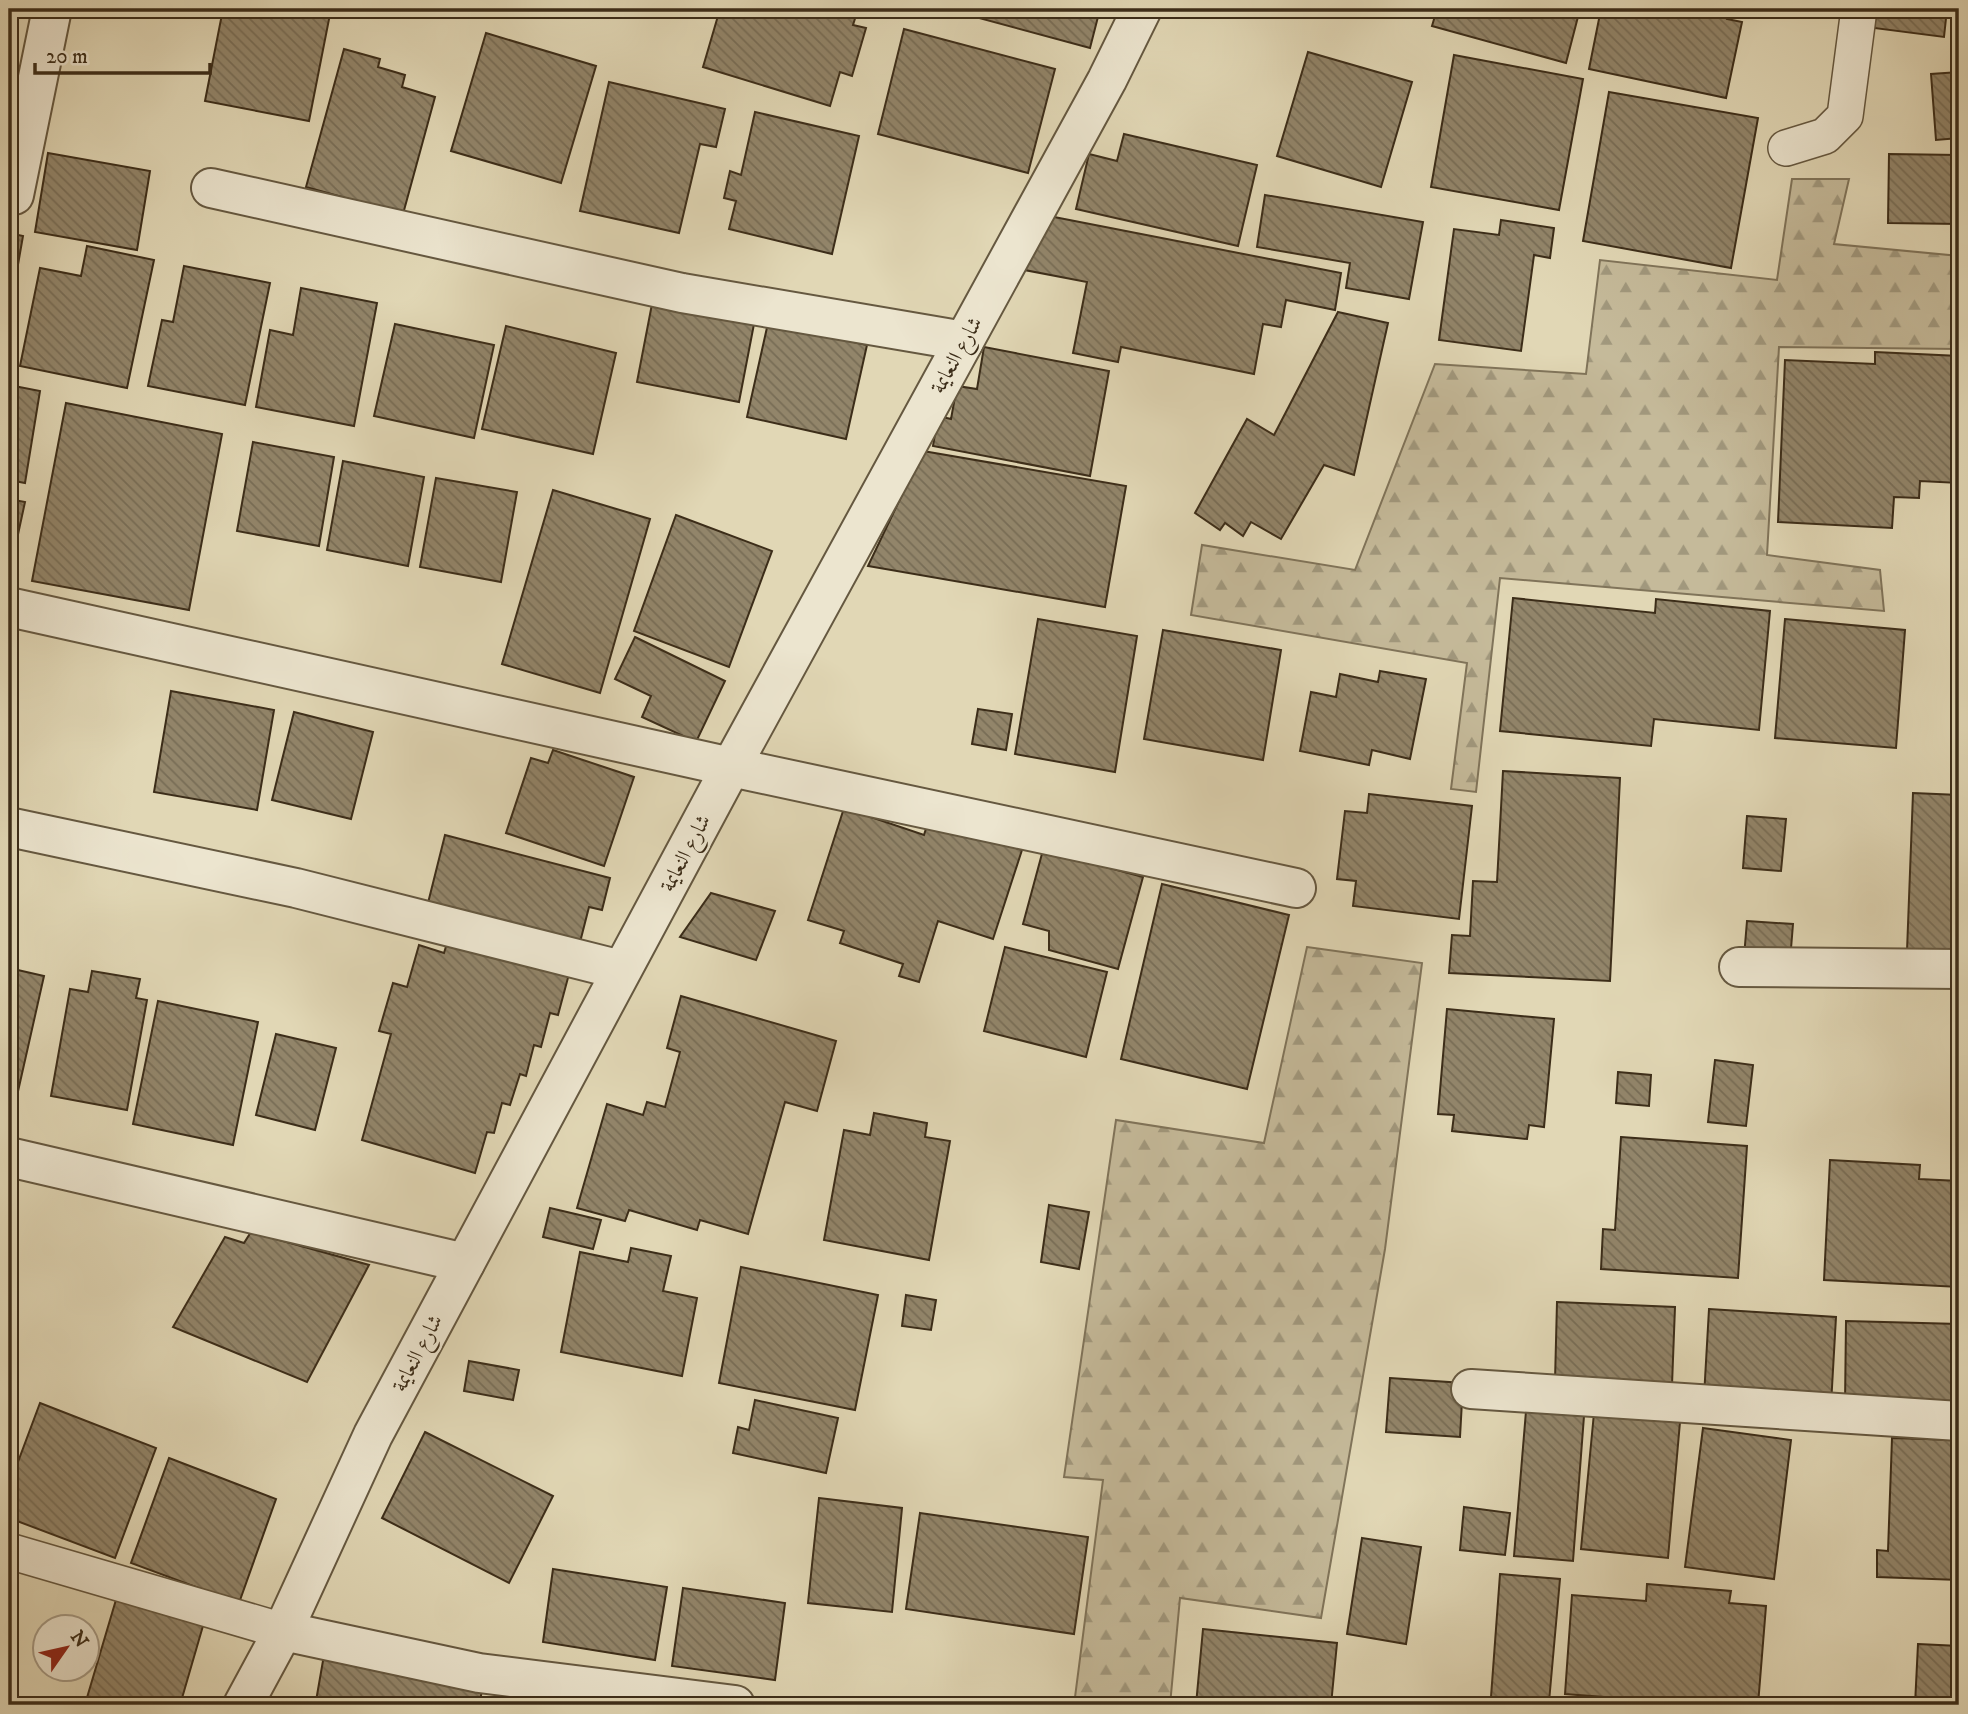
<svg xmlns="http://www.w3.org/2000/svg" width="1968" height="1714" font-family="'IM FELL DW Pica',Amiri,serif">
	<style>
		.forest { fill: url(#forest-firs); stroke: #80745a; stroke-width: 2 }
		.building { fill: url(#building-back-hatch); stroke: #3c2d19; stroke-width: 2 }
		.lines { fill: none; stroke-linecap: round; stroke-linejoin: round }
		.service-casing { stroke: #655840; stroke-width: 38 }
		.minor-casing { stroke: #655840; stroke-width: 42 }
		.service { stroke: #ece5cf; stroke-width: 35 }
		.minor { stroke: #ece5cf; stroke-width: 38 }
		.labels { text-anchor: middle; stroke-width: 5; stroke-linejoin: round; paint-order: stroke }
		.street-label { font-size: 21px; fill: #3c2d19; stroke: #ece5cf }
	</style>
	<defs>
		<pattern id="forest-firs" width="22" height="20" patternUnits="userSpaceOnUse" patternTransform="scale(1.75)"><rect width="22" height="20" fill="#c5ba9a"/><path d="M5 1l3.5 6h-7zM16 11l3.5 6h-7z" fill="#a1987d"/></pattern>
		<pattern id="building-back-hatch" width="6" height="6" patternUnits="userSpaceOnUse" patternTransform="scale(1.75)"><rect width="6" height="6" fill="#92856a"/><path d="M-1 5l2 2M0 0l6 6M5-1l2 2" fill="none" stroke="#786d56"/></pattern>
	</defs>
	<rect width="100%" height="100%" fill="#e1d7b5"/>
	<filter id="stains"><feTurbulence type="fractalNoise" baseFrequency=".00286" numOctaves="4"/><feColorMatrix values="0 0 0 0 .2 0 0 0 0 .09 0 0 0 0 .02 0 0 0 .5 -.17"/></filter>
	<radialGradient id="worn" r=".72"><stop offset=".6" stop-color="#630" stop-opacity="0"/><stop offset="1" stop-color="#630" stop-opacity=".3"/></radialGradient>
	<g class="forest">
		<path d="M1792 179H1849L1834 244 1959 256V349L1779 347 1767 555 1880 570 1884 611 1500 578 1476 792 1451 789 1467 663 1191 615 1202 545 1355 570 1435 364 1586 374 1600 260 1777 280Z"/>
		<path d="M1307 947 1422 963 1385 1249 1321 1618 1180 1598 1170 1705H1074L1103 1480 1064 1477 1116 1120 1264 1143Z"/>
	</g>
	<g class="building">
		<path d="M223 9H331L309 121 205 101Z"/>
		<path d="M720 9H858L853 25 866 28 852 76 840 72 830 106 703 67Z"/>
		<path d="M946 9H1100L1090 48Z"/>
		<path d="M1437 9H1580L1566 63 1432 26Z"/>
		<path d="M1601 9H1729L1727 19 1742 22 1726 98 1589 69Z"/>
		<path d="M1877 9H1947L1944 37 1874 28Z"/>
		<path d="M904 29 1055 69 1028 173 878 134Z"/>
		<path d="M486 33 596 66 561 183 451 151Z"/>
		<path d="M344 49 380 59 378 67 405 75 402 87 435 97 403 214 306 187Z"/>
		<path d="M1308 52 1412 82 1381 187 1277 156Z"/>
		<path d="M1454 55 1583 79 1559 210 1431 187Z"/>
		<path d="M1959 72V138L1936 140 1931 74Z"/>
		<path d="M609 82 725 109 716 147 700 144 679 233 580 211Z"/>
		<path d="M1609 92 1758 118 1731 268 1583 241Z"/>
		<path d="M755 112 859 136 832 254 729 229 736 201 724 198 730 171 741 175Z"/>
		<path d="M1124 134 1257 165 1238 246 1076 209 1089 154 1117 161Z"/>
		<path d="M48 153 150 171 137 250 35 232Z"/>
		<path d="M1889 154 1959 155V224L1888 223Z"/>
		<path d="M1265 195 1423 222 1409 299 1346 288 1350 263 1257 247Z"/>
		<path d="M1049 216 1341 273 1335 310 1286 300 1281 327 1263 324 1254 374 1121 347 1118 362 1073 353 1087 282 1014 268Z"/>
		<path d="M1501 220 1554 228 1550 258 1534 255 1521 351 1439 340 1454 229 1499 235Z"/>
		<path d="M9 233 23 236 9 316Z"/>
		<path d="M87 246 154 260 127 388 20 366 40 268 81 276Z"/>
		<path d="M184 266 270 283 245 405 148 386 162 320 173 322Z"/>
		<path d="M301 288 377 303 354 426 256 407 270 330 293 335Z"/>
		<path d="M652 304 754 324 739 402 637 382Z"/>
		<path d="M1338 312 1388 323 1354 475 1324 465 1281 539 1251 522 1243 536 1225 523 1220 530 1195 513 1247 419 1274 435Z"/>
		<path d="M768 323 867 345 846 439 747 417Z"/>
		<path d="M395 324 494 345 474 438 374 416Z"/>
		<path d="M506 326 616 353 593 454 482 429Z"/>
		<path d="M984 347 1109 371 1090 476 933 446 938 416 951 419 957 386 977 389Z"/>
		<path d="M1875 352 1959 356V483L1920 481 1919 498 1894 497 1892 528 1778 522 1785 360 1875 364Z"/>
		<path d="M9 385 40 391 25 483 9 480Z"/>
		<path d="M66 403 222 434 189 610 32 581Z"/>
		<path d="M253 442 334 457 319 546 237 531Z"/>
		<path d="M923 451 1126 486 1105 607 868 566Z"/>
		<path d="M343 461 424 477 408 566 327 550Z"/>
		<path d="M436 478 517 492 501 582 420 567Z"/>
		<path d="M553 490 650 519 600 693 502 664Z"/>
		<path d="M9 499 25 502 9 576Z"/>
		<path d="M676 515 772 551 729 667 634 631Z"/>
		<path d="M1513 598 1655 613 1656 599 1770 611 1759 730 1654 719 1651 746 1500 731Z"/>
		<path d="M1038 619 1137 636 1115 772 1015 754Z"/>
		<path d="M1785 619 1905 630 1896 748 1775 738Z"/>
		<path d="M1163 630 1281 650 1263 760 1144 739Z"/>
		<path d="M635 637 725 681 696 742 642 717 651 696 615 679Z"/>
		<path d="M1380 671 1426 679 1410 759 1372 750 1369 765 1300 751 1311 692 1336 697 1340 674 1378 682Z"/>
		<path d="M171 691 274 710 257 810 154 792Z"/>
		<path d="M978 709 1012 714 1006 750 972 744Z"/>
		<path d="M294 712 373 732 351 819 272 800Z"/>
		<path d="M553 750 634 777 604 866 506 833 531 758 548 763Z"/>
		<path d="M1503 771 1620 778 1610 981 1449 973 1452 935 1470 936 1473 881 1497 882Z"/>
		<path d="M1913 793 1959 795V953L1907 951Z"/>
		<path d="M1369 794 1472 806 1459 919 1353 906 1356 881 1337 879 1345 811 1367 813Z"/>
		<path d="M844 808 924 835 929 819 1022 850 993 939 938 921 919 982 899 976 903 964 840 943 844 931 808 920Z"/>
		<path d="M1747 816 1786 819 1781 871 1743 868Z"/>
		<path d="M445 835 610 878 602 910 589 907 577 954 425 915Z"/>
		<path d="M1043 850 1143 877 1118 969 1049 950V931L1023 924Z"/>
		<path d="M1162 884 1289 915 1247 1089 1121 1059Z"/>
		<path d="M711 893 775 911 756 960 680 937Z"/>
		<path d="M1747 921 1793 924 1790 961 1744 957Z"/>
		<path d="M448 940 569 974 558 1015 550 1013 541 1047 534 1045 526 1076 520 1074 510 1105 502 1103 494 1133 487 1132 475 1173 362 1140 391 1034 379 1031 393 983 407 987 419 945 444 953Z"/>
		<path d="M1005 947 1107 972 1086 1057 984 1031Z"/>
		<path d="M9 968 44 976 12 1118 9 1117Z"/>
		<path d="M92 971 140 979 136 998 147 1000 127 1110 51 1096 70 989 88 992Z"/>
		<path d="M681 996 836 1041 817 1111 785 1102 748 1234 700 1220 697 1230 629 1210 625 1221 577 1208 607 1104 643 1115 647 1102 665 1107 680 1052 667 1048Z"/>
		<path d="M158 1001 258 1022 233 1145 133 1124Z"/>
		<path d="M1447 1009 1554 1019 1544 1127 1529 1125 1527 1139 1452 1131 1454 1115 1438 1114Z"/>
		<path d="M276 1034 336 1048 315 1130 256 1115Z"/>
		<path d="M1715 1060 1753 1065 1746 1126 1708 1122Z"/>
		<path d="M1618 1072 1651 1075 1649 1106 1616 1103Z"/>
		<path d="M874 1113 927 1123 925 1137 950 1141 929 1260 824 1240 844 1130 870 1135Z"/>
		<path d="M1621 1137 1747 1146 1738 1278 1601 1269 1603 1229 1615 1230Z"/>
		<path d="M1830 1160 1920 1165 1919 1179 1959 1181V1287L1824 1280Z"/>
		<path d="M1049 1205 1089 1212 1079 1269 1041 1262Z"/>
		<path d="M550 1208 601 1220 593 1249 543 1237Z"/>
		<path d="M251 1232 369 1265 307 1382 173 1327 225 1237 244 1243Z"/>
		<path d="M631 1248 671 1256 663 1291 697 1298 682 1376 561 1352 580 1252 628 1262Z"/>
		<path d="M741 1267 878 1295 855 1410 719 1383Z"/>
		<path d="M906 1295 936 1300 931 1330 902 1326Z"/>
		<path d="M1557 1302 1675 1307 1672 1385 1555 1381Z"/>
		<path d="M1709 1309 1836 1317 1831 1405 1704 1397Z"/>
		<path d="M1846 1321 1959 1324V1407L1845 1405Z"/>
		<path d="M469 1361 519 1370 513 1400 464 1391Z"/>
		<path d="M1390 1378 1463 1383 1460 1437 1386 1432Z"/>
		<path d="M755 1400 838 1418 826 1473 733 1453 738 1427 749 1430Z"/>
		<path d="M40 1403 156 1448 115 1558 9 1518V1486Z"/>
		<path d="M1526 1411 1584 1416 1573 1561 1514 1556Z"/>
		<path d="M1594 1413 1680 1422 1668 1558 1581 1549Z"/>
		<path d="M1703 1428 1791 1440 1774 1579 1685 1567Z"/>
		<path d="M425 1432 553 1496 509 1583 382 1518Z"/>
		<path d="M1892 1438 1959 1440V1580L1877 1577V1550L1888 1551Z"/>
		<path d="M169 1458 276 1499 239 1603 131 1563Z"/>
		<path d="M819 1498 902 1508 892 1612 808 1603Z"/>
		<path d="M1464 1507 1510 1513 1505 1555 1460 1550Z"/>
		<path d="M920 1513 1088 1537 1074 1634 906 1609Z"/>
		<path d="M1362 1538 1421 1547 1406 1644 1347 1634Z"/>
		<path d="M553 1569 667 1587 655 1660 543 1642Z"/>
		<path d="M1500 1574 1560 1579 1549 1702 1491 1697Z"/>
		<path d="M1647 1584 1731 1591 1729 1603 1766 1606 1758 1705H1711L1565 1694 1572 1595 1646 1601Z"/>
		<path d="M683 1588 785 1603 775 1680 672 1666Z"/>
		<path d="M118 1593 205 1619 180 1705H100L86 1701Z"/>
		<path d="M1203 1629 1337 1643 1331 1705H1196Z"/>
		<path d="M1918 1644 1959 1646V1705H1915Z"/>
		<path d="M324 1655 483 1686 479 1705H335L316 1701Z"/>
		<path d="M525 1687 633 1705H522Z"/>
	</g>
	<g class="lines">
		<defs>
			<g id="service">
				<path d="M1786 148 1825 136 1845 116 1859 9"/>
				<path d="M9 1551 283 1631"/>
			</g>
			<g id="minor">
				<path d="M211 188 682 293 964 341"/>
				<path d="M14 195 52 9"/>
				<path d="M9 607 731 767 1296 888"/>
				<path d="M9 827 296 888 621 970"/>
				<path d="M1739 967 1959 969"/>
				<path d="M9 1157 465 1263"/>
				<path d="M1471 1389 1959 1421"/>
				<path d="M283 1631 479 1673 735 1705"/>
				<path d="M243 1705 283 1631 373 1435 731 767 1107 80 1142 9"/>
			</g>
		</defs>
		<use href="#service" class="service-casing"/>
		<use href="#minor" class="minor-casing"/>
		<use href="#service" class="service"/>
		<use href="#minor" class="minor"/>
	</g>
	<g class="labels">
		<g class="street-label">
			<text transform="translate(956 355) rotate(-61)" y="7">شارع النعايمة</text>
			<text transform="translate(685 853) rotate(-62)" y="7">شارع النعايمة</text>
			<text transform="translate(417 1353) rotate(-62)" y="7">شارع النعايمة</text>
		</g>
	</g>
	<rect width="1968" height="1714" fill="none" stroke="#e1d7b5" stroke-width="35"/>
	<rect x="10" y="10" width="1947" height="1693" fill="none" stroke="#3c2d19" stroke-width="3.5"/>
	<rect x="18" y="18" width="1933" height="1679" fill="none" stroke="#3c2d19" stroke-width="2"/>
	<g transform="translate(66 1648) rotate(56)"><circle r="33" fill="#ece5cf" stroke="#a69b86" stroke-width="2"/>
	<path d="M0-5L12 26L0 18L-12 26Z" fill="#8f2418"/>
	<text y="-10" font-size="19" font-weight="bold" text-anchor="middle" fill="#3c2d19">N</text>
	</g>
	<path d="M35 63v10h175v-10" fill="none" stroke="#3c2d19" stroke-width="3.5"/>
	<text x="46" y="63" font-size="21" fill="#3c2d19" stroke="#ece5cf" stroke-width="5" paint-order="stroke">20 m</text>
	<rect width="100%" height="100%" filter="url(#stains)"/>
	<rect width="100%" height="100%" fill="url(#worn)"/>
</svg>
